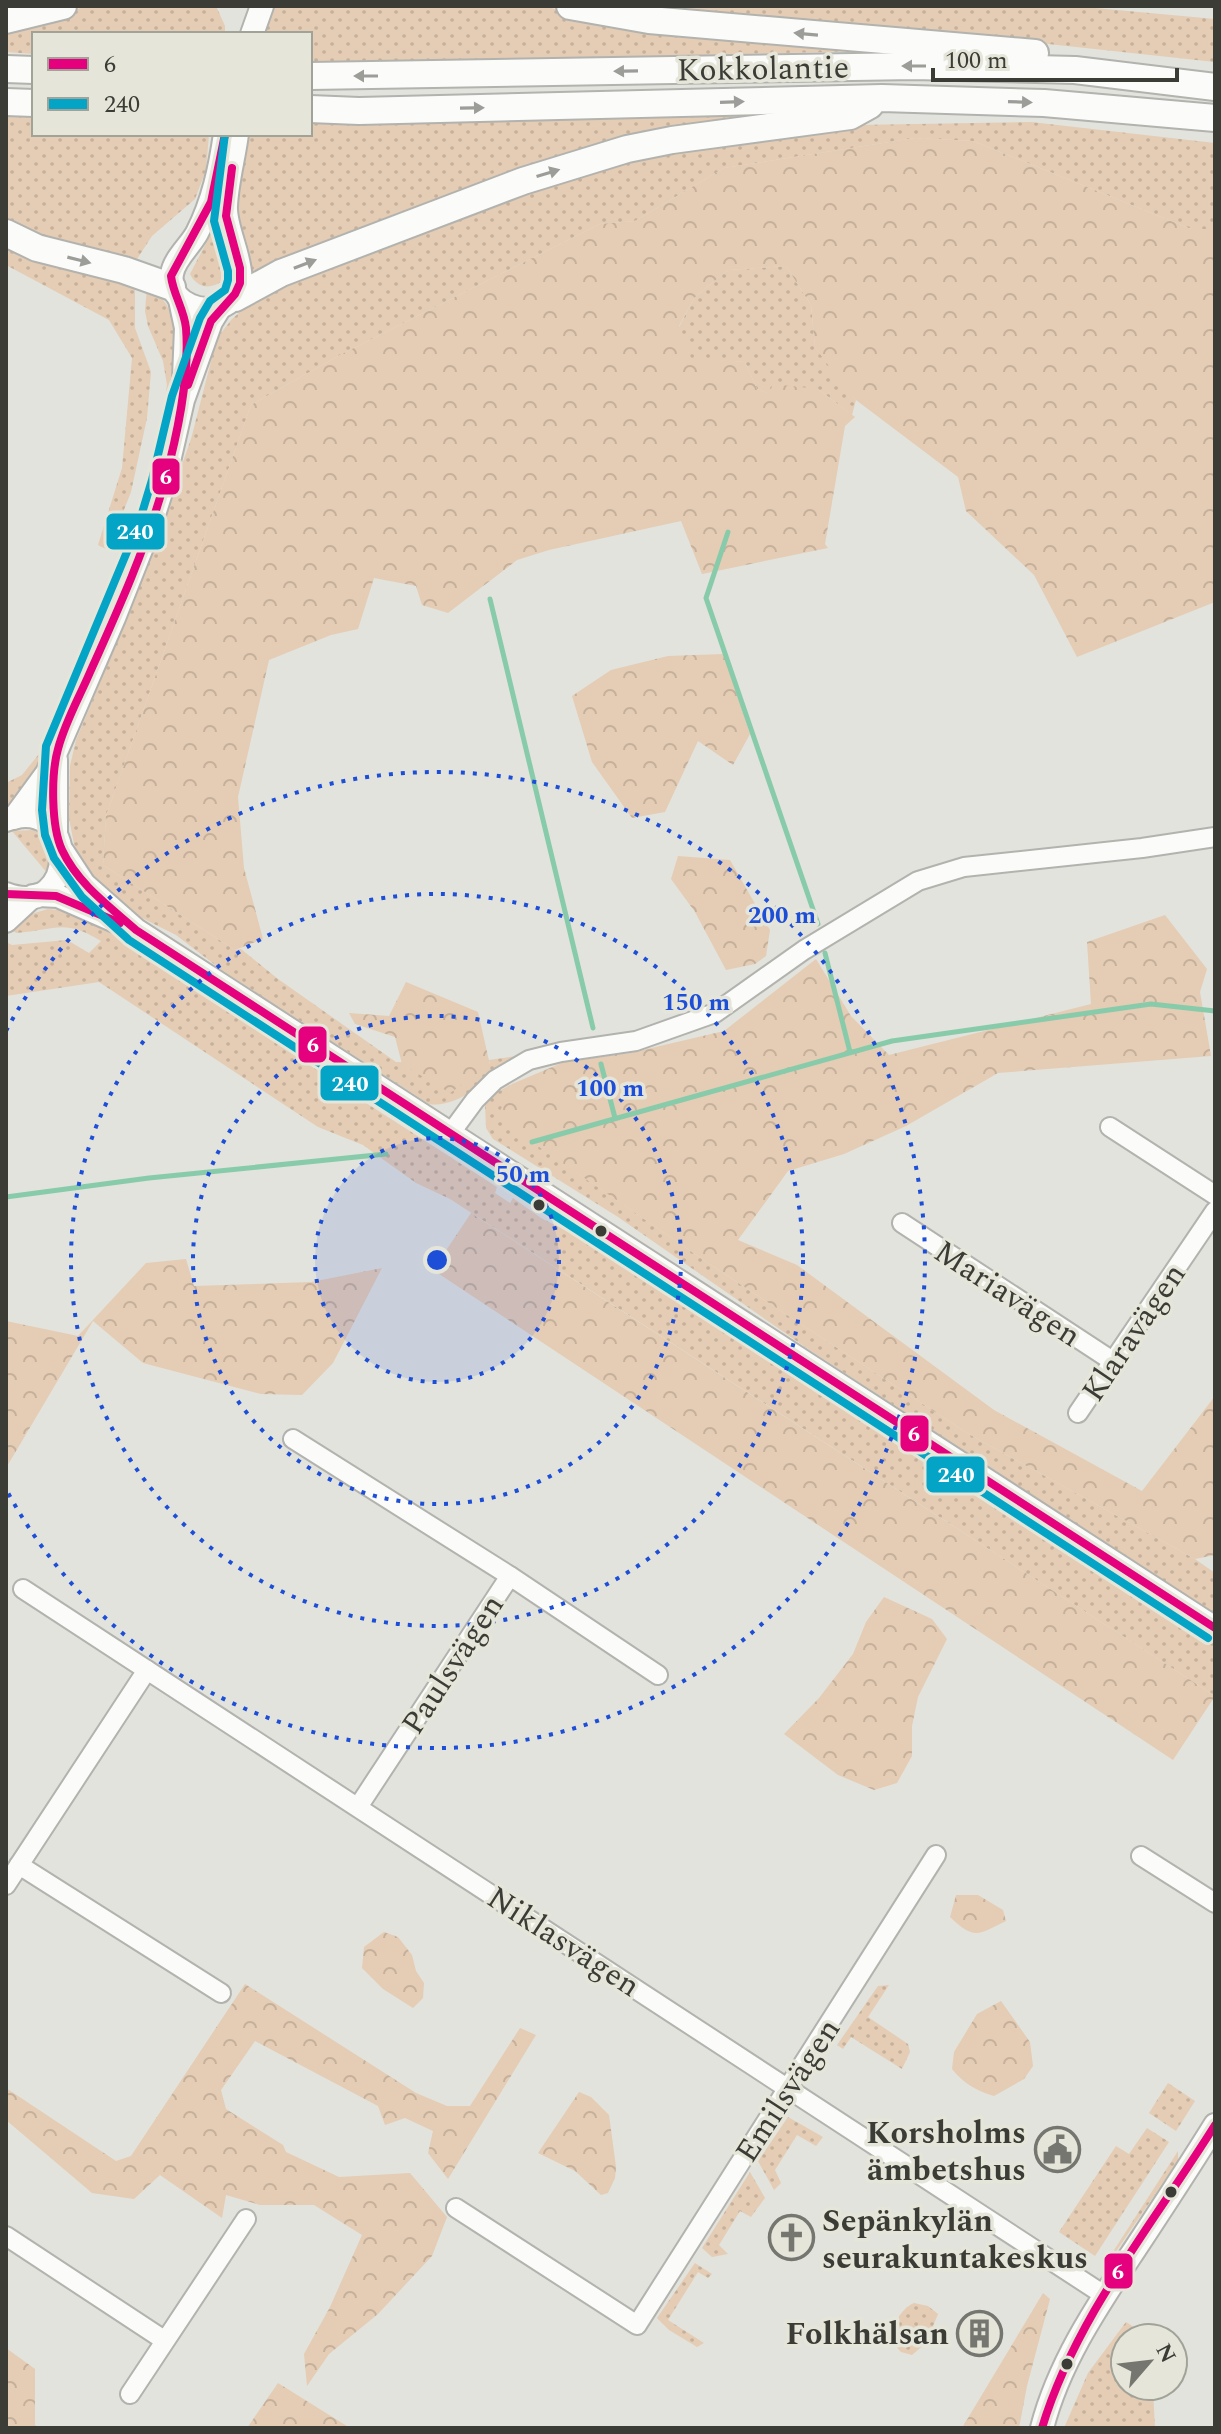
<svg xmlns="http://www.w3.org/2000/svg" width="1221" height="2434" font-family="Spectral,serif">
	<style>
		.grass { fill: url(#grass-dots) }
		.forest { fill: url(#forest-crowns) }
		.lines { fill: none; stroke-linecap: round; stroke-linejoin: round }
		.stream { stroke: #88cbaa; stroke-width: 5 }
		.minor-casing { stroke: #b2b3ae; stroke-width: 22 }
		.major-casing { stroke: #b2b3ae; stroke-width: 26 }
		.highway-casing { stroke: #b2b3ae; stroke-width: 30 }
		.minor { stroke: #fbfbfa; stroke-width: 18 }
		.major { stroke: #fbfbfa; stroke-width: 22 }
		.highway { stroke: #fbfbfa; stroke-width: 26 }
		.bus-1-casing { stroke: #e5e6d9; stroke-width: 14 }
		.bus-2-casing { stroke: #e5e6d9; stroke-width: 14 }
		.bus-1 { stroke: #e5007d; stroke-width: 8 }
		.bus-2 { stroke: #03a4c6; stroke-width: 8 }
		.oneway { fill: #9c9c98 }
		.ring { fill: none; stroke: #1d4ed8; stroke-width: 4; stroke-dasharray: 4 8 }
		.bus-dot { fill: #3c3c37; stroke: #e5e6d9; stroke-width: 3 }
		.labels { text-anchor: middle; stroke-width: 7; stroke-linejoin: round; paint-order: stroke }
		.street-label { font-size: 32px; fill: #3c3c37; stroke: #e5e6d9 }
		.poi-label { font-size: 32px; font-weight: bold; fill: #3c3c37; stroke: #e5e6d9; text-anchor: end }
		.centre { fill: #1d4ed8; stroke: #e5e6d9; stroke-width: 4 }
		.ring-label { font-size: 24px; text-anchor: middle; font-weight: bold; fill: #1d4ed8; stroke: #e5e6d9; stroke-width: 7; stroke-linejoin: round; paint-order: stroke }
		.line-badge { stroke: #e5e6d9; stroke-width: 3 }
		.badge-label { font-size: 22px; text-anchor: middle; font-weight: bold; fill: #fff }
	</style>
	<defs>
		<pattern id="grass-dots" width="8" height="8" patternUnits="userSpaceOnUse" patternTransform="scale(2)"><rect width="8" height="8" fill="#e5ccb4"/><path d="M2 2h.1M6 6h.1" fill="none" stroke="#c5b09b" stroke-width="1.8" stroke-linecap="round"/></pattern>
		<pattern id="forest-crowns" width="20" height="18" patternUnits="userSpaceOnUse" patternTransform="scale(2)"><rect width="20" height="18" fill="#e5ccb4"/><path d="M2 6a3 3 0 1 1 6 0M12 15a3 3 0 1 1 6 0" fill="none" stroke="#c5b09b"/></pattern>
	</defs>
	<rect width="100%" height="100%" fill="#e2e3dc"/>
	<g class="grass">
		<path d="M86 6H216L225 26V34H34V54L6 52V29L34 25Z"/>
		<path d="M272 6H545L584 18 913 50 310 64V34H264Z"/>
		<path d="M626 6H1073L1215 19V62L993 38Z"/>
		<path d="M6 111 34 113V134H209L206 170 195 199 152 236 137 259 41 238 6 221Z"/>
		<path d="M751 116 647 135 487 184 252 272 238 227 236 181 245 134H310V120L485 121Z"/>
		<path d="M1031 122 1215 143V229H1191L973 141 915 138 724 168 635 221 600 224 340 355 251 405 106 816 103 865 235 950 241 949 278 979 396 1062 490 1065 489 1060 517 1056 515 1059C492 1076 459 1109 429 1104L223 971 176 935 138 916 106 894 85 869 74 844 69 818 70 766 76 740 136 596 191 439 217 338 232 319 257 297 295 278 540 184 646 155 858 125Z"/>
		<path d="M214 228 222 281C210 290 197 288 190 274Z"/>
		<path d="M6 246 65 269 135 285V328L151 372 147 418 131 492 108 550 98 545 122 468 132 358 109 320 6 265Z"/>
		<path d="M786 266 811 305 815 347 856 400 852 415 818 389 769 394 757 389 745 362 691 359 679 327 694 298 728 270Z"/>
		<path d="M147 287C179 304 175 335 173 367 167 464 131 544 93 633 69 691 52 752 13 802L6 806V783L22 775 39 754 142 501 159 438 167 385 163 361 148 326 145 311Z"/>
		<path d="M33 830C54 841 53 854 48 874L12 831Z"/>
		<path d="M48 909 67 911 96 923 126 941 257 1026 338 1085 497 1187 495 1193 510 1203 513 1198 541 1218 610 1253 1042 1530 1119 1574 1215 1638V1696L450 1199 416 1183 363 1145 318 1127 99 982 6 996V942L12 945 67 940 89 953 101 941C64 918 56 930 16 933L11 929 28 915Z"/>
		<path d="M512 1084 498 1118 708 1263 967 1433 1195 1559 1215 1573V1614L811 1351 618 1217 493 1139 486 1128 485 1104 494 1094Z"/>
		<path d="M889 1985 868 2017 908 2044 910 2052 902 2069 851 2037 843 2049 837 2045 878 1986Z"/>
		<path d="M1168 2083 1195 2101 1176 2131 1149 2113Z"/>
		<path d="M788 2117 823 2137 816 2146 797 2135 775 2170 781 2183 774 2190 758 2161Z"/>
		<path d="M1147 2128 1169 2142 1095 2256 1059 2232 1116 2146 1129 2154Z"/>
		<path d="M1178 2151V2161L1108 2263 1107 2261Z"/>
		<path d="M750 2172 765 2198 751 2217 740 2211 719 2245 728 2254 712 2257 702 2248Z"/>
		<path d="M695 2263 712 2274 708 2278 698 2272 668 2320 704 2343 697 2347 669 2330 657 2318Z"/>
		<path d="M914 2303 928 2306 938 2314 926 2343 912 2355 901 2352 889 2339C894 2325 900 2309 914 2303Z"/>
		<path d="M1126 2322 1151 2338H1125V2386H1156L1153 2390 1155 2428H1064L1088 2373Z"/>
	</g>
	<g class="forest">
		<path d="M915 138 973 141 1191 229H1215V602L1077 657 1034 575 966 511 958 477 856 400 839 380 815 347 811 305 786 266 728 270 694 298 679 326 691 358 745 362 757 389 769 394 773 384 818 389 855 417 845 426 825 544 828 548 702 574 681 521 549 550 517 560 448 613 422 605 416 586 374 578 358 629 331 635 269 660 238 797 244 868 263 939 235 950 103 865 106 816 251 405 340 355 600 224 635 221 724 168Z"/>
		<path d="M724 654 750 734 733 765 698 741 665 812 632 818 592 762 572 696 611 670 668 656Z"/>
		<path d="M678 856 730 860 770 930 766 956 755 964 726 970 695 912 671 879Z"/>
		<path d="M1165 915 1207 969 1200 992 1211 1056 998 1073 906 1126 844 1154 788 1171 738 1240 797 1265 994 1410 1142 1491 1215 1396V1555L1195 1559 967 1433 708 1263 497 1118 512 1084 564 1062 630 1053 724 1031 816 959 851 1016 889 1055 1091 1004 1087 942Z"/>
		<path d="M406 982 478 1012 490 1065 450 1093 402 1064 395 1037 355 1024 349 1013 389 1016Z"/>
		<path d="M471 1213 1215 1696 1173 1760 433 1270Z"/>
		<path d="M186 1259 194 1286 311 1282 382 1268 333 1363 302 1395 261 1394 143 1363 93 1321 6 1468V1321L78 1336 146 1263Z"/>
		<path d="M884 1597 932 1619 947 1639 918 1697 912 1726V1756L897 1783 874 1790 838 1775 784 1734 819 1698 853 1654 866 1622Z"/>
		<path d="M956 1895H978L1003 1910 1006 1921C978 1935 974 1940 950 1917Z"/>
		<path d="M384 1932 398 1937 412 1955 416 1971 424 1983 423 1998 413 2008 383 1989 362 1968 364 1947Z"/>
		<path d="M245 1984 416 2093 447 2106H470L520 2028 536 2035 448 2179 428 2153 433 2131 405 2118 385 2125 378 2106 255 2041 221 2090 226 2109 283 2145 286 2152 339 2177 410 2173 447 2217 432 2256 378 2314 329 2354 307 2386 304 2354 330 2307 362 2235 314 2205H260L226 2195 222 2218 160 2175 134 2199 92 2193 6 2120V2088L116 2161 131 2156Z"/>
		<path d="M1001 2001 1030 2042 1033 2066 1024 2079 994 2096C977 2091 963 2083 952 2069L954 2052 977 2014Z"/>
		<path d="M579 2092 591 2097 609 2115 616 2167 615 2178 608 2193 601 2195 575 2171 538 2153Z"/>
		<path d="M1043 2293 1050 2299 1027 2386 1019 2428H962Z"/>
		<path d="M6 2348 35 2369V2425L40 2428H6Z"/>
		<path d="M278 2383 350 2428H247Z"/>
	</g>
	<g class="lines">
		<g class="stream">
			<path d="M728 532 706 598 818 924"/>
			<path d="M490 599 593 1028"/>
			<path d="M825 953 850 1052"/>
			<path d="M601 1064 615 1118"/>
			<path d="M532 1142 892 1041 1151 1004 1215 1011"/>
			<path d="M6 1197 149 1178 386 1154"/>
		</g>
		<defs>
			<g id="minor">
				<path d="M1110 1127 1215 1195"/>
				<path d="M450 1134 475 1100 495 1080 529 1060 561 1052 636 1041 715 1013 804 950 918 881 964 867 1142 848 1215 837"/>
				<path d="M902 1223 1114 1362"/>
				<path d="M1078 1413 1215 1211"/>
				<path d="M293 1439 510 1576 358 1807"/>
				<path d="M510 1576 658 1675"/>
				<path d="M23 1589 1104 2295"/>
				<path d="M1141 1856 1215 1903"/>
				<path d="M19 1865 221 1993"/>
				<path d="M6 1885 147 1670"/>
				<path d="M456 2208 637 2325 936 1855"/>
				<path d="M6 2236 164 2340"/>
				<path d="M130 2394 246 2219"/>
			</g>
			<g id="major">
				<path d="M252 34 262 6"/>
				<path d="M225 134C220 168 213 202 197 233 190 246 174 259 172 274 167 304 207 318 228 303 258 282 224 235 226 206 227 182 234 158 237 134"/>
				<path d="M180 300 186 328 184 378"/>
				<path d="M14 818 47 773 114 618 150 527 164 483 183 400 211 322 219 309"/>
				<path d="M6 820C80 792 79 922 6 894"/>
				<path d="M56 834V760"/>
				<path d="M63 852 84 884 136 930 1215 1628"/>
				<path d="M38 895 58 896 115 921"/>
				<path d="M6 921 33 896"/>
				<path d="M1042 2428C1059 2362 1098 2305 1135 2249 1162 2208 1189 2167 1215 2125"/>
			</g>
			<g id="highway">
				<path d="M570 6 649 20 1035 53"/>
				<path d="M6 20 63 6"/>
				<path d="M6 69 34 70"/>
				<path d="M310 76 914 66 1075 70 1215 87"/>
				<path d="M6 102 34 103"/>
				<path d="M310 109 359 111 882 98 1044 103 1215 118"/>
				<path d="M6 233 37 248 124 270 172 287"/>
				<path d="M235 298 281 273 523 181 627 149 672 140 850 116 870 105"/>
			</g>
		</defs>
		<use href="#minor" class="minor-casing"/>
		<use href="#major" class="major-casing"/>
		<use href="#highway" class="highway-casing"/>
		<use href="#minor" class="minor"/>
		<use href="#major" class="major"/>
		<use href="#highway" class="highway"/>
		<defs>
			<g id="bus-1">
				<path d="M225 134 211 202 171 276C173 294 184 309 186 328 190 378 177 436 164 484 146 548 118 610 91 670 80 696 65 722 58 749 51 774 51 826 62 850 78 884 109 906 136 930L1215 1628"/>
				<path d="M188 385 211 321 235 294 240 283V268L226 216 232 168"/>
				<path d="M6 894 56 896 120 923"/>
				<path d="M1042 2428C1076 2316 1154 2223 1215 2125"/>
			</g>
			<path id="bus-2" d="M225 134 214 221 228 271V280L225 290 210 301 200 318 172 396 152 480 139 523 46 746 42 810 45 835 54 858 82 897 129 940 1208 1638"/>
		</defs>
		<use href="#bus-1" class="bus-1-casing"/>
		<use href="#bus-2" class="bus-2-casing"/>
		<use href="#bus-1" class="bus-1"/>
		<use href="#bus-2" class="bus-2"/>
	</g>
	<defs><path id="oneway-solid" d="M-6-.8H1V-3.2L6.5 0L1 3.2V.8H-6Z" transform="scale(2)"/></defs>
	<g class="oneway">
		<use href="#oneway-solid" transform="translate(806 34) rotate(-175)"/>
		<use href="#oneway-solid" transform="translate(914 66) rotate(-180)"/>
		<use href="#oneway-solid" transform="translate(626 71) rotate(179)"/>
		<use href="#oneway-solid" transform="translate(366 76) rotate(180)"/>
		<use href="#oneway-solid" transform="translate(732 102) rotate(-2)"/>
		<use href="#oneway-solid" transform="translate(1020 102) rotate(2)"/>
		<use href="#oneway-solid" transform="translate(472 108) rotate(-1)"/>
		<use href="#oneway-solid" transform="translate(548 173) rotate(-17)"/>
		<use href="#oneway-solid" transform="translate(79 260) rotate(14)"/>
		<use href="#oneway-solid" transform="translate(305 264) rotate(-21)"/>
	</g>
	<circle cx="437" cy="1260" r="122" fill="#1d4ed8" fill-opacity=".12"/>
	<g class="ring">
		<circle cx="437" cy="1260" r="122"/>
		<circle cx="437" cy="1260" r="244"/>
		<circle cx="437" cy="1260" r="366"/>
		<path d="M6 1031A488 488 0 1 1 6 1489"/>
	</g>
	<defs>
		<symbol id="civic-ring" viewBox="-11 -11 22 22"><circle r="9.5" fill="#e5e6d9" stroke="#767671" stroke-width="1.5"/><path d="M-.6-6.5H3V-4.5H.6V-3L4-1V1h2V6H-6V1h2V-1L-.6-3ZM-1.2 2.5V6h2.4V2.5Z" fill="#767671"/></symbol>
		<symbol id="church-ring" viewBox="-11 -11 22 22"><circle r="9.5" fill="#e5e6d9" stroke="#767671" stroke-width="1.5"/><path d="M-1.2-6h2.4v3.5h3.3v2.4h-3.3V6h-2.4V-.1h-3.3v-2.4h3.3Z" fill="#767671"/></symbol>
		<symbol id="building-ring" viewBox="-11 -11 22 22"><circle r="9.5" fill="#e5e6d9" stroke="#767671" stroke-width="1.5"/><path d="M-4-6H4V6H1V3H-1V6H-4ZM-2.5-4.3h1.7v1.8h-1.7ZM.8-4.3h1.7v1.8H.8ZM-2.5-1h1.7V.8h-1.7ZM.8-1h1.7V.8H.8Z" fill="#767671"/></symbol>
	</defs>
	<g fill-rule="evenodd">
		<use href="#civic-ring" x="1032" y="2124" width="51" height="51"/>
		<use href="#church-ring" x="766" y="2212" width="51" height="51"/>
		<use href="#building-ring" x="954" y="2308" width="51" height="51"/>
	</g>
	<g class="bus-dot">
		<circle cx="539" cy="1205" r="7"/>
		<circle cx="601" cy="1231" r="7"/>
		<circle cx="1171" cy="2192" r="7"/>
		<circle cx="1067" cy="2364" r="7"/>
	</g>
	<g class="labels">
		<g class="street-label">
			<text transform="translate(763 68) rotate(-1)" y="11">Kokkolantie</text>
			<text transform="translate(1008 1293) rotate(33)" y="11">Mariavägen</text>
			<text transform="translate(1133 1332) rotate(-56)" y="11">Klaravägen</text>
			<text transform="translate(452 1664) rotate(-57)" y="11">Paulsvägen</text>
			<text transform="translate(564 1941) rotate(33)" y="11">Niklasvägen</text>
			<text transform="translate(787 2090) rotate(-57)" y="11">Emilsvägen</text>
		</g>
		<g class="poi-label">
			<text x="1026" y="2143">Korsholms<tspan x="1026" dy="37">ämbetshus</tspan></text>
			<text x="822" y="2231" text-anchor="start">Sepänkylän<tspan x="822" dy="37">seurakuntakeskus</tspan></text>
			<text x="949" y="2344">Folkhälsan</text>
		</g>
	</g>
	<circle cx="437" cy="1260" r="12" class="centre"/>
	<g class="ring-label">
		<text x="782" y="923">200 m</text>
		<text x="696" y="1010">150 m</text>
		<text x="610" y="1096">100 m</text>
		<text x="523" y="1182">50 m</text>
	</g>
	<g class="line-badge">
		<rect x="151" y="457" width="30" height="39" rx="8" fill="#e5007d"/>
		<rect x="105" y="512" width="61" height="39" rx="8" fill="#03a4c6"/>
		<rect x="297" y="1025" width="31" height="39" rx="8" fill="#e5007d"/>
		<rect x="319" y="1064" width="61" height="38" rx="8" fill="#03a4c6"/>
		<rect x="899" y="1414" width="31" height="39" rx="8" fill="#e5007d"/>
		<rect x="925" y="1455" width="61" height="39" rx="8" fill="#03a4c6"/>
		<rect x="1103" y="2252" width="31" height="38" rx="8" fill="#e5007d"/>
	</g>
	<g class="badge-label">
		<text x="166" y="484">6</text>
		<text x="135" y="539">240</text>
		<text x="313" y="1052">6</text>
		<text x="350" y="1091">240</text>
		<text x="914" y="1441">6</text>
		<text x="956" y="1482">240</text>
		<text x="1118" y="2279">6</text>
	</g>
	<rect width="1221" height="2434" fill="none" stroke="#3c3c37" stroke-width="16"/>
	<rect x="32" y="32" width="280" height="104" fill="#e5e6d9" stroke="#a1a298" stroke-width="2"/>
	<rect x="48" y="58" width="40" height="12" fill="#e5007d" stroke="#a1a298" stroke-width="2"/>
	<text x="104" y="72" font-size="24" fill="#3c3c37">6</text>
	<rect x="48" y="98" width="40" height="12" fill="#03a4c6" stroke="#a1a298" stroke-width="2"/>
	<text x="104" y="112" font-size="24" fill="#3c3c37">240</text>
	<g transform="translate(1149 2362) rotate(62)"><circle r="38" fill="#e5e6d9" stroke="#a1a298" stroke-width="2"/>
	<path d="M0-6L14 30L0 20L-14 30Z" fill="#767671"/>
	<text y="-12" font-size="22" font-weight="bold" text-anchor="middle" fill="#3c3c37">N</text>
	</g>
	<path d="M933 68v12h244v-12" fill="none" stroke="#3c3c37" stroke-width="4"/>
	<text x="945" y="68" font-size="24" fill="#3c3c37" stroke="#e5e6d9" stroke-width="6" paint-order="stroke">100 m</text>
</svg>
